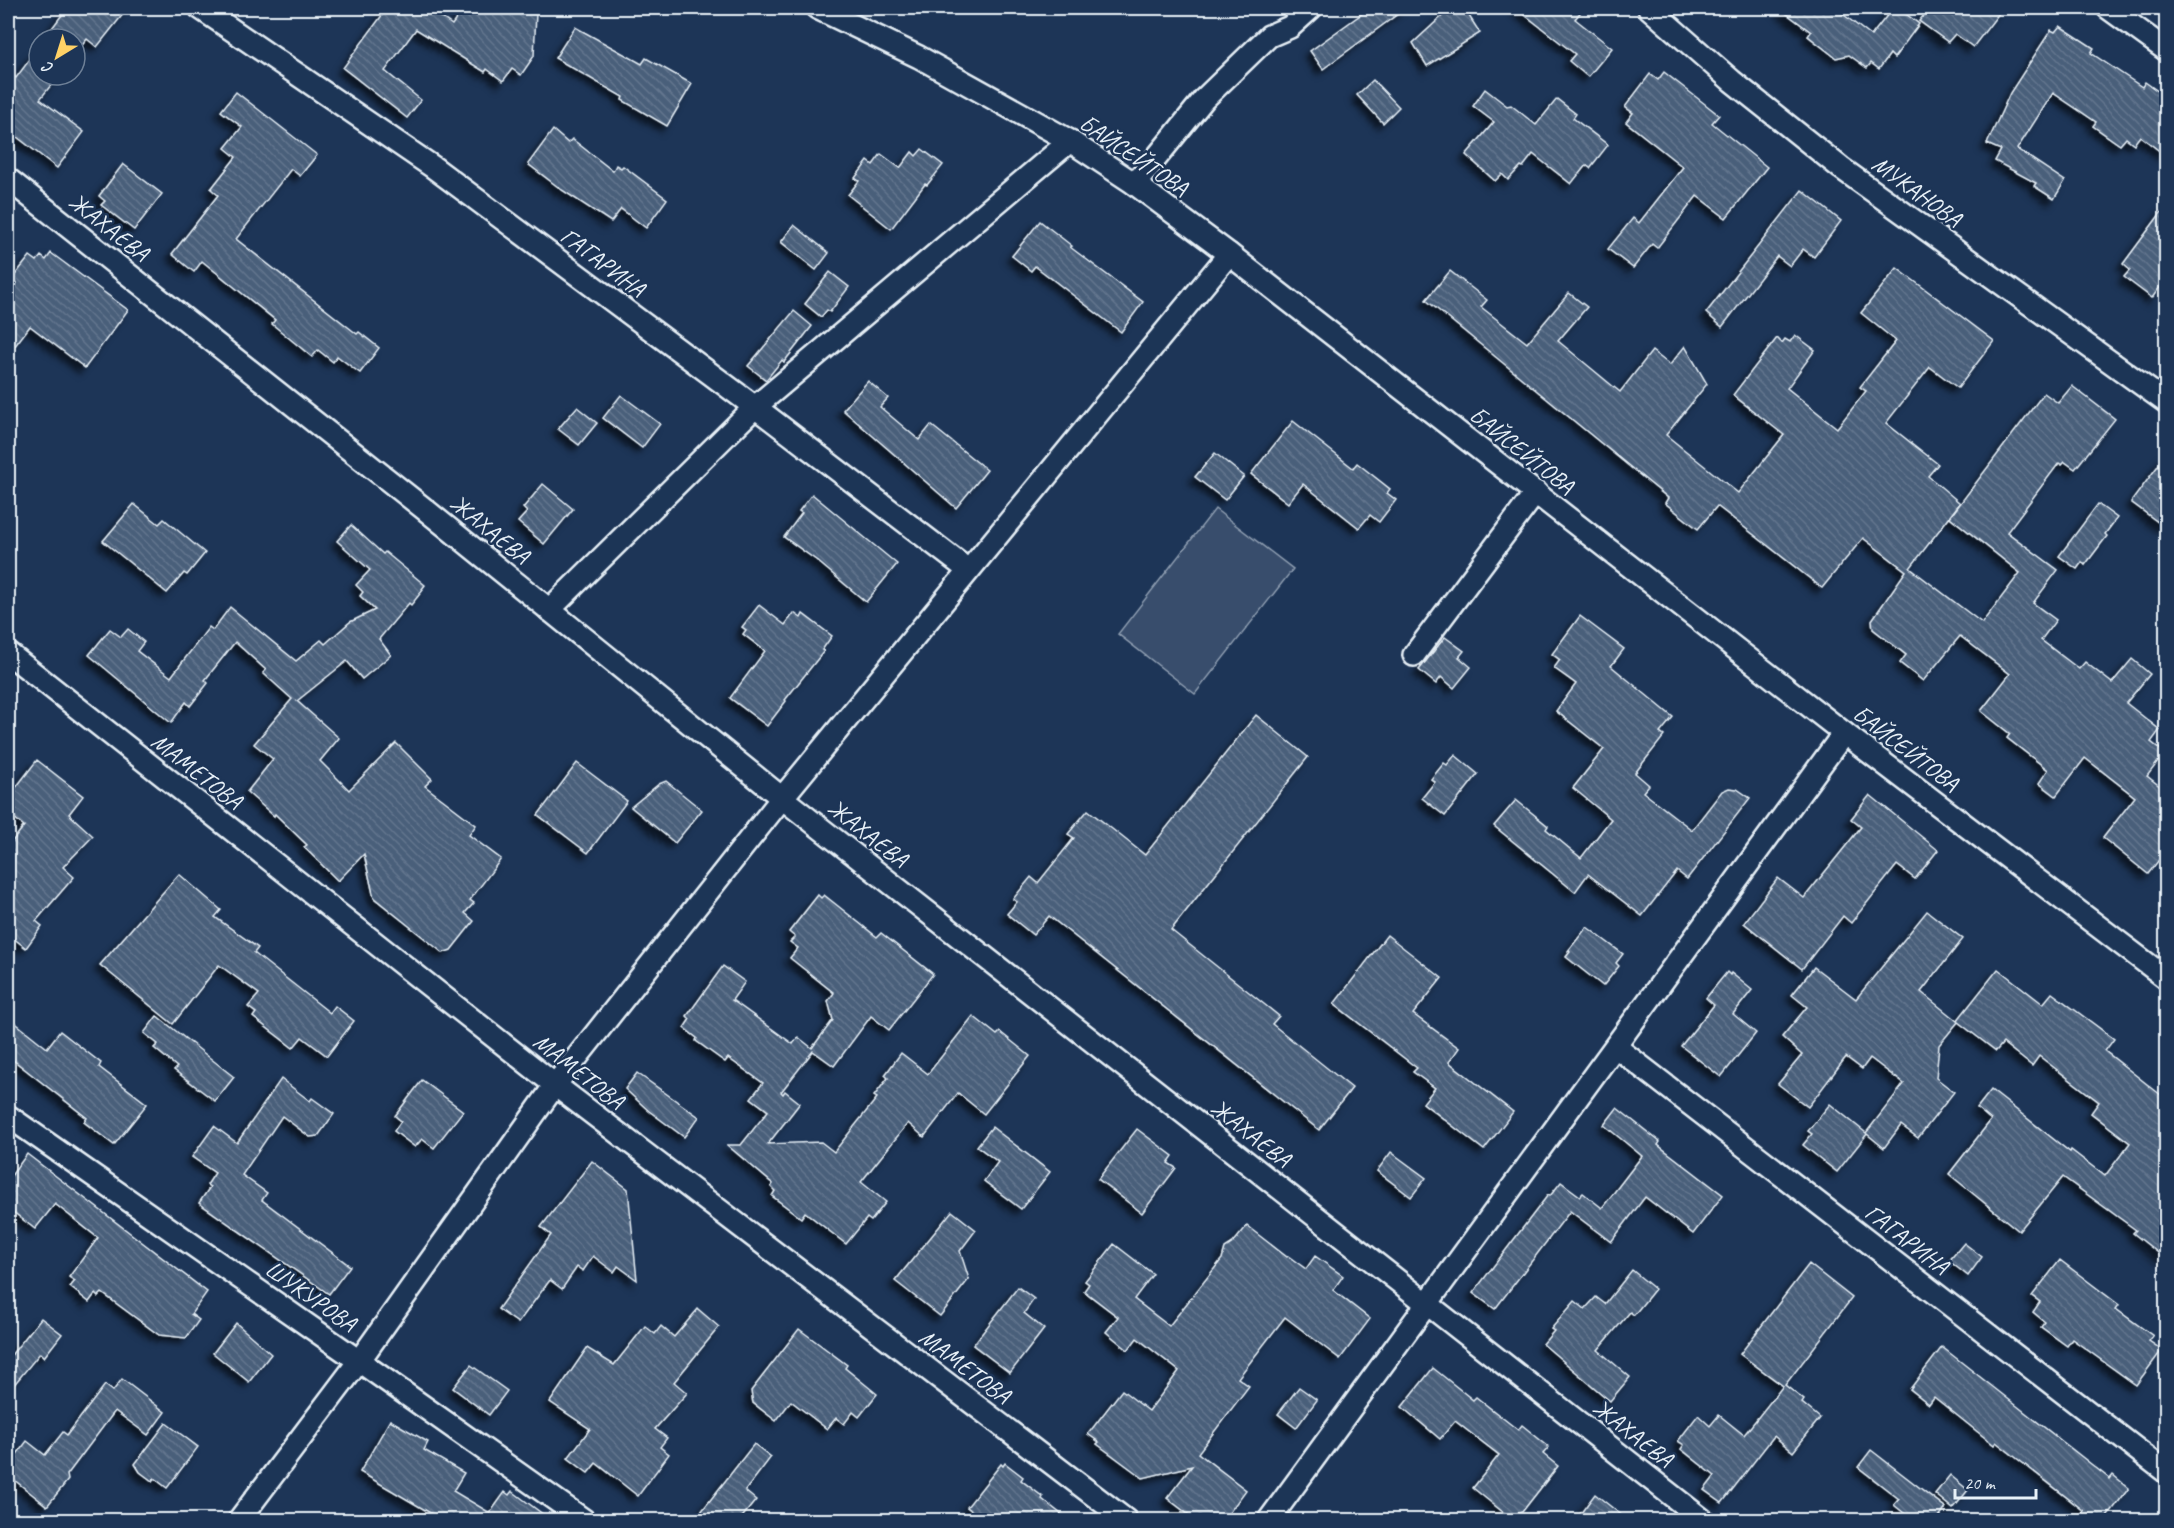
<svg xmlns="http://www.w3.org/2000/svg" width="2174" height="1528" font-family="Caveat,sans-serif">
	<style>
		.pitch { fill: #374d6c; stroke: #909fb2; stroke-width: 1.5 }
		.building { fill: url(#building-back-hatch); stroke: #e8f1f8; stroke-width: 1.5; filter: url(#shadow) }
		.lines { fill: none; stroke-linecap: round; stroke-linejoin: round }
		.street-casing { stroke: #e8f1f8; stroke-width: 26 }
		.street { stroke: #1d3557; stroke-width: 21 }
		.labels { text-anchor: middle; stroke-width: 5; stroke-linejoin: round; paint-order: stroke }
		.street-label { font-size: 24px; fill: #e8f1f8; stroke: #1d3557 }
	</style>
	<defs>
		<pattern id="building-back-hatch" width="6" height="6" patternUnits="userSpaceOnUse" patternTransform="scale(1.5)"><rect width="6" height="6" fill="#495e7a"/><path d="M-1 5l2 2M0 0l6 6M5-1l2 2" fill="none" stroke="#63768e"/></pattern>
		<filter id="shadow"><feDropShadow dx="-5.5" dy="5.5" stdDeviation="3" flood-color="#0009"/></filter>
	</defs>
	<rect width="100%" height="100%" fill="#1d3557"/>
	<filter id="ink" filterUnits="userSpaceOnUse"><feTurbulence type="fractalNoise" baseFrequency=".0167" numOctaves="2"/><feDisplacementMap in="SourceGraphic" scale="12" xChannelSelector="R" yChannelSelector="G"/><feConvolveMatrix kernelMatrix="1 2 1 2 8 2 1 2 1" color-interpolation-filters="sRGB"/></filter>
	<g filter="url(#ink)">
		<path class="pitch" d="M1215 509 1293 569 1195 694 1118 634Z"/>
		<g class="building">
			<path d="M67 8H128L97 47 87 39 75 54V39H44Z"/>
			<path d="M383 8H432L431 10 452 25 464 8H527L536 13 534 56 521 75 512 69 503 81 487 69 485 72 416 29 385 71 421 100 407 118 343 68 386 10Z"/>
			<path d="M1370 8H1406L1323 69 1310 51Z"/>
			<path d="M1451 8H1464L1480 33 1427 66 1413 43Z"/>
			<path d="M1516 8H1584L1575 19 1612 48 1588 77 1569 61 1575 54Z"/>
			<path d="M1779 8H1835L1871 36 1893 8H1898L1919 24 1894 58 1890 54 1879 69 1871 63 1867 68 1849 55 1836 58 1808 36 1811 32Z"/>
			<path d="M1930 8H2003L1973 47 1955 34 1948 42 1919 21Z"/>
			<path d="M2060 26 2094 48 2091 53 2142 87 2145 82 2166 97V156L2140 136 2134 144 2126 138 2120 145 2093 126 2096 122 2053 93 2017 149 2065 181 2054 199 2034 186 2036 183 1995 161 2001 150 1987 144 2010 93 2051 30 2055 32Z"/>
			<path d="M575 27 642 64 646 58 692 84 667 126 622 100 623 97 555 58Z"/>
			<path d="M39 47V75H59L40 99 84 132 57 168 8 130V71L16 78Z"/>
			<path d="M1664 72 1719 115 1712 123 1767 167 1726 218 1697 196 1657 248 1652 244 1633 268 1608 249 1633 218 1639 223 1683 167 1626 122 1633 113 1625 107 1650 74 1658 80Z"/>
			<path d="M1373 80 1399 107 1383 123 1357 95Z"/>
			<path d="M1485 89 1507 106 1511 105 1536 125 1557 99 1576 114 1573 118 1608 145 1590 168 1586 165 1571 184 1533 154 1523 167 1521 166 1508 180 1502 174 1495 181 1466 155 1494 122 1473 106Z"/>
			<path d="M236 92 317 155 300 176 291 169 236 239 357 334 359 332 379 348 360 373 337 356 333 362 318 350 312 357 272 324 275 320 202 261 194 272 172 254 218 195 211 189 236 157 225 148 242 127 221 111Z"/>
			<path d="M553 130 568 143 572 139 613 171 616 165 621 168 623 166 667 199 646 228 621 209 611 222 562 190 528 164Z"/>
			<path d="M922 149 943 165 927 185 925 184 891 229 848 195 859 181 855 178 868 161 873 165 881 154 900 168 912 152 916 156Z"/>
			<path d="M123 164 162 194 134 230 101 205 105 201 99 196Z"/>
			<path d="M1802 190 1841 221 1814 257 1803 249 1790 266 1777 256 1722 327 1706 313Z"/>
			<path d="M2166 206V279L2152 298 2124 277 2130 270 2123 264Z"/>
			<path d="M1040 221 1072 246 1070 247 1143 302 1121 332 1035 266 1031 271 1012 256Z"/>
			<path d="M794 225 829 253 816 270 781 242Z"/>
			<path d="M51 253 128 310 85 368 30 326 8 355V296L17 283 12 279 30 256 37 261 41 256 46 260Z"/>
			<path d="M1897 268 1994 341 1958 388 1930 367 1886 423 1938 464 1928 476 1960 503 1910 568 1982 623 2020 573 1950 517 2044 393 2058 403 2072 386 2115 419 2075 469 2065 462 2062 465 2059 463 2007 532 2058 570 2033 603 2056 620 2041 640 2079 669 2085 662 2112 683 2132 659 2150 674 2126 703 2160 730 2151 742 2165 753 2147 776 2166 791V851L2148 874 2103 838 2135 797 2085 758 2056 796 2039 783 2048 770 2007 738 2010 734 1981 711 2010 674 1960 636 1923 681 1900 663 1906 655 1873 629 1872 620 1906 571 1863 538 1822 588 1717 506 1698 529 1665 503 1668 498 1426 300 1450 271 1487 300 1481 307 1527 343 1569 293 1587 307 1558 341 1620 392 1652 351 1670 365 1685 346 1707 384 1666 435 1738 493 1784 435 1733 395 1777 338 1782 343 1785 339 1790 342 1795 335 1815 350 1787 388 1837 428 1866 391 1860 387 1896 341 1861 313Z"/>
			<path d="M830 272 849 287 830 312 827 310 821 317 805 304Z"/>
			<path d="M794 311 812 326 784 362 782 360 766 380 748 366Z"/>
			<path d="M868 381 888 398 880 407 919 440 931 425 987 470 956 508 843 410Z"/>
			<path d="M621 395 660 424 642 448 603 418Z"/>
			<path d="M577 407 597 423 579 445 558 429Z"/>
			<path d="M1293 421 1353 468 1357 463 1390 489 1387 493 1396 500 1379 522 1370 515 1359 528 1303 484 1288 503 1251 474Z"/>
			<path d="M1215 453 1244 476 1225 500 1195 477Z"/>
			<path d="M2166 455V528L2131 502Z"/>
			<path d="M543 484 573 509 544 544 518 522 527 512 523 508Z"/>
			<path d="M812 494 897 564 866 602 816 560 784 537 802 513 799 511Z"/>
			<path d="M134 504 159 524 164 519 205 553 187 575 184 573 167 593 103 541Z"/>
			<path d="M2098 504 2117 518 2105 534 2107 536 2085 565 2082 562 2077 569 2059 556Z"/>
			<path d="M351 525 383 554 385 552 425 585 422 589 423 590 411 605 409 603 379 639 391 655 362 679 347 661 297 701 339 738 320 761 349 790 396 743 432 779 425 786 476 825 469 835 501 859 470 900 474 903 465 913 474 921 451 950 443 953 374 898 364 854 338 881 304 847 307 845 275 814 274 816 247 792 273 759 254 744 292 699 263 673 266 670 235 642 205 680 208 683 190 706 186 702 171 723 89 655 110 629 121 637 128 629 144 642 137 651 171 677 209 627 213 630 230 607 296 661 321 640 325 644 350 622 375 610 360 596 363 592 356 585 370 570 337 541Z"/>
			<path d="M759 605 785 625 794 613 801 618 803 614 832 636 822 650 824 651 785 700 786 701 767 726 730 698 765 651 743 634 746 630 742 627Z"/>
			<path d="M1580 616 1624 649 1611 666 1673 717 1660 733 1664 736 1635 773 1649 785 1643 792 1692 830 1722 791 1729 788 1737 789 1750 798 1687 879 1677 871 1642 916 1588 874 1575 892 1494 826 1516 800 1548 826 1546 829 1581 858 1611 819 1573 788 1604 749 1556 711 1576 684 1554 668 1560 660 1552 654Z"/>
			<path d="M1445 637 1464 651 1459 657 1471 667 1454 688 1441 677 1436 684 1419 670Z"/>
			<path d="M1256 715 1308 757 1171 930 1279 1016 1272 1024 1352 1088 1319 1130 1049 916 1033 935 1007 914 1017 902 1013 899 1031 877 1038 883 1074 838 1068 834 1088 810 1145 855Z"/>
			<path d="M1455 755 1478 774 1445 816 1422 798 1435 782 1431 779 1444 763 1447 765Z"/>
			<path d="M37 760 83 796 69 814 93 836 63 867 74 877 36 921 42 926 26 948 8 934V847L24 826 8 813V798Z"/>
			<path d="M577 763 627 801 588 853 538 815Z"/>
			<path d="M666 781 702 810 675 843 631 807 659 784Z"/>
			<path d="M1870 795 1938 850 1915 879 1897 865 1851 923 1843 916 1802 969 1744 923 1778 878 1804 898 1861 827 1851 819Z"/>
			<path d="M179 874 221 910 215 917 258 948 254 953 330 1013 335 1006 354 1021 327 1056 302 1037 293 1048 253 1017 256 1013 248 1007 259 994 219 965 173 1024 100 965Z"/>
			<path d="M818 895 821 898 824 895 877 937 881 933 933 974 889 1030 871 1016 834 1066 813 1051 781 1092 783 1094 785 1091 800 1103 768 1144 821 1142 834 1152 877 1098 874 1096 888 1078 885 1075 901 1053 928 1074 973 1016 997 1035 1000 1032 1030 1056 984 1114 958 1093 924 1137 908 1123 861 1182 886 1202 871 1221 867 1218 846 1244 805 1212 801 1218 772 1196 775 1191 771 1187 773 1184 727 1145H741L768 1111 751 1098 763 1083 728 1058 725 1062 696 1041 697 1038 684 1028 690 1019 687 1016 723 966 745 982 732 1000 793 1044 798 1037 812 1048 833 1020 828 1001 834 993 790 958 798 948 790 942 795 937 789 932Z"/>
			<path d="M1927 911 1963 939 1921 992 1957 1021 1998 969 2043 1004 2052 993 2114 1039 2105 1051 2166 1099V1259L2133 1233 2136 1230 2063 1177 2019 1231 1949 1174 1991 1120 1977 1108 1991 1090 2070 1152 2071 1150 2105 1176 2130 1143 2091 1113 2099 1102 2039 1056 2032 1066 2003 1043 1996 1051 1958 1022 1939 1045 1936 1078 1954 1092 1918 1138 1901 1125 1884 1148 1867 1134 1837 1172 1803 1145 1812 1134 1808 1131 1830 1104 1866 1133 1904 1084 1870 1058 1862 1069 1846 1057 1808 1107 1778 1084 1802 1055 1782 1037 1807 1007 1792 995 1814 967 1856 999Z"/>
			<path d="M1587 927 1623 954 1616 963 1619 966 1603 986 1566 957 1570 952 1568 951Z"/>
			<path d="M1387 935 1442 978 1413 1014 1459 1048 1449 1062 1513 1112 1484 1150 1423 1103 1435 1088 1413 1072 1417 1068 1334 1004Z"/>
			<path d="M1727 972 1730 975 1731 973 1752 990 1733 1014 1756 1033 1721 1077 1681 1046 1714 1005 1706 998Z"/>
			<path d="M157 1016 234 1077 215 1101 174 1070 177 1067 154 1048 158 1044 144 1033Z"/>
			<path d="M8 1017 47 1048 60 1031 101 1063 99 1067 147 1104 114 1145 84 1122 87 1118 8 1056Z"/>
			<path d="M637 1073 699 1117 684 1137 649 1111 625 1089Z"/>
			<path d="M281 1079 310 1101 312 1098 334 1114 318 1136 310 1137 282 1116 242 1175 267 1193 262 1200 350 1266 329 1294 199 1203 210 1187 207 1185 215 1173 192 1157 214 1126 237 1143Z"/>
			<path d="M422 1080 463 1111 434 1148 422 1139 415 1147 394 1131 401 1121 395 1116Z"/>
			<path d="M1617 1108 1660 1142 1658 1145 1723 1195 1693 1234 1645 1197 1611 1242 1570 1211 1495 1309 1473 1293 1548 1195 1550 1196 1561 1182 1580 1196 1583 1193 1602 1208 1642 1156 1604 1125Z"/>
			<path d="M992 1127 1050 1172 1021 1209 984 1181 998 1162 977 1146Z"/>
			<path d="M1137 1129 1173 1156 1168 1163 1176 1168 1142 1213 1098 1179Z"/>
			<path d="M1391 1152 1426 1178 1411 1197 1377 1171Z"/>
			<path d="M27 1154 207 1292 191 1314 199 1320 186 1338 159 1335 102 1293 98 1297 95 1294 89 1302 70 1287 75 1281 69 1277 98 1238 55 1204 35 1229 8 1208V1180Z"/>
			<path d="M592 1161 628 1189 637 1280 618 1266 614 1272 593 1256 583 1271 577 1267 562 1289 550 1280 518 1323 498 1309 551 1235 541 1227Z"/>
			<path d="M952 1211 976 1230 960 1251 969 1279 940 1316 895 1281Z"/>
			<path d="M1247 1226 1287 1257 1288 1256 1306 1269 1315 1256 1343 1276 1333 1290 1370 1319 1340 1359 1285 1317 1238 1378 1249 1386 1198 1453 1246 1490 1223 1521H1197L1167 1498 1192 1466 1143 1478 1097 1444 1099 1442 1088 1434 1122 1390 1149 1411 1179 1371 1137 1338 1128 1350 1106 1332 1118 1317 1084 1291 1089 1284 1085 1281 1114 1244 1153 1274 1134 1299 1169 1326 1222 1259 1225 1248 1233 1243Z"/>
			<path d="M1964 1243 1982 1257 1968 1276 1949 1261Z"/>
			<path d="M2060 1260 2119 1305 2116 1309 2153 1336 2149 1341 2162 1350 2136 1385 2072 1339 2067 1346 2041 1327 2045 1322 2033 1312 2040 1302 2032 1296Z"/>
			<path d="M1809 1264 1852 1298 1785 1385 1804 1400 1802 1403 1820 1418 1793 1452 1774 1436 1722 1503 1704 1490 1715 1476 1681 1449 1684 1445 1678 1441 1698 1415 1710 1426 1719 1415 1744 1435 1783 1386 1740 1354Z"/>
			<path d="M1632 1270 1655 1289 1634 1315 1630 1312 1598 1350 1630 1377 1610 1401 1543 1344 1554 1331 1551 1329 1575 1301 1585 1309 1596 1297 1605 1304Z"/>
			<path d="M1018 1287 1034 1299 1024 1313 1044 1329 1010 1373 973 1345Z"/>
			<path d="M698 1309 719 1327 674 1382 687 1393 655 1429 667 1438 660 1447 669 1454 638 1496 596 1463 588 1473 568 1458 590 1429 550 1402 587 1348 614 1365 645 1326 655 1334 661 1326 674 1337Z"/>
			<path d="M41 1318 62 1334 44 1357 40 1353 8 1392V1359Z"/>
			<path d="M236 1323 271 1354 249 1382 213 1353Z"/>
			<path d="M799 1329 847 1365 845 1368 877 1394 859 1417 853 1412 844 1424 836 1418 827 1429 791 1401 776 1421 753 1403 751 1391Z"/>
			<path d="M1942 1347 2110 1479 2113 1475 2129 1488 2104 1521H2077L2084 1511 1996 1442 1994 1445 1934 1397 1929 1404 1910 1389Z"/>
			<path d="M471 1365 507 1391 489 1415 453 1388Z"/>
			<path d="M1433 1368 1473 1400 1476 1397 1518 1430 1522 1425 1549 1447 1543 1454 1558 1466 1522 1512 1509 1517 1473 1488 1499 1455 1455 1421 1440 1439 1402 1407Z"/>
			<path d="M122 1379 165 1412 148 1435 115 1411 67 1475 68 1480 47 1506 8 1475V1466L27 1441 45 1455 63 1432 67 1435 105 1385 113 1391Z"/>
			<path d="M1299 1387 1317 1400 1296 1428 1278 1414Z"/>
			<path d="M390 1420 428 1442 424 1450 464 1473 453 1491 490 1513 505 1492 509 1495 512 1491 552 1521H444L360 1472Z"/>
			<path d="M166 1423 198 1447 167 1488 154 1478 152 1481 140 1472 135 1464Z"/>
			<path d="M754 1444 771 1457 745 1491 756 1500 739 1521H694Z"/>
			<path d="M1871 1450 1946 1508 1937 1521H1914L1894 1505 1899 1499 1858 1467Z"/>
			<path d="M1005 1463 1023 1477 1021 1480 1043 1497 1042 1499 1070 1521H985L967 1507 1001 1464 1003 1466Z"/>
			<path d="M1950 1475 1968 1490 1953 1509 1935 1494Z"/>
			<path d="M1595 1494 1629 1521H1575Z"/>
		</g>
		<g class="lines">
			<defs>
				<g id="street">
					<path d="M200 8 433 167 755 407 968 570"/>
					<path d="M817 8 919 57 1070 141 1135 184 1229 254 1844 733 2166 978"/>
					<path d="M1649 8 1732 81 1841 168 2166 402"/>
					<path d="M2108 8 2166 50"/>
					<path d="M8 179 422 507 782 798 1703 1520"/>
					<path d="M1135 184 1204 99 1269 36 1290 27 1311 8"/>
					<path d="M549 610 755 407 1070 141"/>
					<path d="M8 653 555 1085 1126 1520"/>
					<path d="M1414 655 1536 492"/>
					<path d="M1616 1047 2166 1472"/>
					<path d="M8 1116 359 1361 584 1520"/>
					<path d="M239 1520 359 1361 555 1085 782 798 1229 254"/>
					<path d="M1269 1520 1844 733"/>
				</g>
			</defs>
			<use href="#street" class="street-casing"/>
			<use href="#street" class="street"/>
		</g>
	</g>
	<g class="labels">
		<g class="street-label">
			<text transform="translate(1134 155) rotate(34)" y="8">БАЙСЕЙТОВА</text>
			<text transform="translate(1917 191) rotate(36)" y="8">МУКАНОВА</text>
			<text transform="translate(109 227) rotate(38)" y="8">ЖАХАЕВА</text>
			<text transform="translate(603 262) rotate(37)" y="8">ГАГАРИНА</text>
			<text transform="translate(1522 450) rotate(38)" y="8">БАЙСЕЙТОВА</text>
			<text transform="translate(490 529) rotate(39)" y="8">ЖАХАЕВА</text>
			<text transform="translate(1906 748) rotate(37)" y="8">БАЙСЕЙТОВА</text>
			<text transform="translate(197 771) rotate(38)" y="8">МАМЕТОВА</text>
			<text transform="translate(868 833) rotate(38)" y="8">ЖАХАЕВА</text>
			<text transform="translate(579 1071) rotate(38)" y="8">МАМЕТОВА</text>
			<text transform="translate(1251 1133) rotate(38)" y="8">ЖАХАЕВА</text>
			<text transform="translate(1907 1239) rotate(38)" y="8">ГАГАРИНА</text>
			<text transform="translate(311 1296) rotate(35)" y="8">ШУКУРОВА</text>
			<text transform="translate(965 1366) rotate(37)" y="8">МАМЕТОВА</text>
			<text transform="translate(1633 1433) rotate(38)" y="8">ЖАХАЕВА</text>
		</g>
	</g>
	<rect width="2174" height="1528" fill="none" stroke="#1d3557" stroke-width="30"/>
	<rect x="15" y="15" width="2144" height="1498" fill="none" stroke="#e8f1f8" stroke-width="2" filter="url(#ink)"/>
	<g transform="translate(57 57) rotate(218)"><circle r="28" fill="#1d3557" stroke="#6e8097" stroke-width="1.5"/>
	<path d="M0-4.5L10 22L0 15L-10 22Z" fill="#ffd166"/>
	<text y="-9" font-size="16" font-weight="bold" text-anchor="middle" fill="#e8f1f8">С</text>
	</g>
	<path d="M1955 1489v9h81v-9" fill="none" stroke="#e8f1f8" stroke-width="3"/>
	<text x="1964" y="1489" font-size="18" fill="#e8f1f8" stroke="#1d3557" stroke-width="4.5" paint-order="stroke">20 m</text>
</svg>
